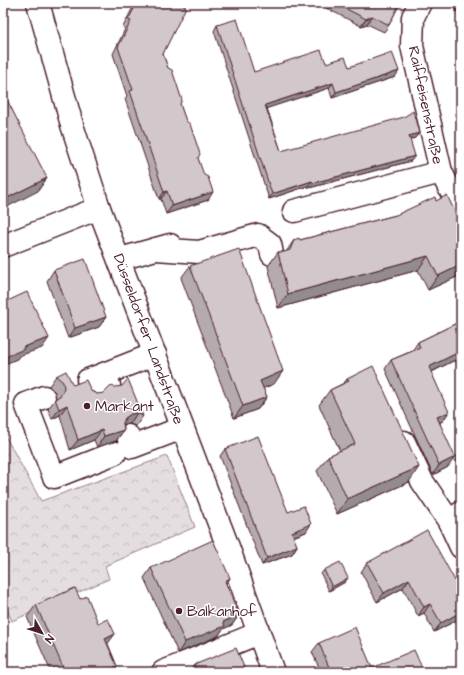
<svg xmlns="http://www.w3.org/2000/svg" width="464" height="675" font-family="'Architects Daughter',sans-serif">
	<style>
		.park { fill: url(#park-crowns); stroke: #987e86 }
		.lines { fill: none; stroke-linecap: round; stroke-linejoin: round }
		.minor-casing { stroke: #4a1f2b; stroke-width: 25 }
		.major-casing { stroke: #4a1f2b; stroke-width: 25 }
		.minor { stroke: #fff; stroke-width: 22 }
		.major { stroke: #fff; stroke-width: 22 }
		.wall { fill: #b5abaf; stroke: #4a1f2b }
		.shaded-wall { fill: #938b8e; stroke: #4a1f2b }
		.building { fill: #d2c7cb; stroke: #4a1f2b }
		.poi-dot { fill: #4a1f2b; stroke: #fff; stroke-width: 1.5 }
		.labels { text-anchor: middle; stroke-width: 3; stroke-linejoin: round; paint-order: stroke }
		.street-label { font-size: 15px; fill: #4a1f2b; stroke: #fff }
		.poi-label { font-size: 15px; fill: #4a1f2b; stroke: #fff; text-anchor: start }
	</style>
	<defs>
		<pattern id="park-crowns" width="20" height="18" patternUnits="userSpaceOnUse"><rect width="20" height="18" fill="#e5dee0"/><path d="M2 6a3 3 0 1 1 6 0M12 15a3 3 0 1 1 6 0" fill="none" stroke="#c6bec0"/></pattern>
	</defs>
	<rect width="100%" height="100%" fill="#fff"/>
	<filter id="ink" filterUnits="userSpaceOnUse"><feTurbulence type="fractalNoise" baseFrequency=".025" numOctaves="2"/><feDisplacementMap in="SourceGraphic" scale="8" xChannelSelector="R" yChannelSelector="G"/><feConvolveMatrix kernelMatrix="1 2 1 2 8 2 1 2 1" color-interpolation-filters="sRGB"/></filter>
	<g filter="url(#ink)">
		<path class="park" d="M3 432 41 501 167 456 195 527 105 566 109 579 12 621 3 601Z"/>
		<g class="lines">
			<defs>
				<g id="minor">
					<path d="M420 3 413 17 412 46 441 172 453 195 461 202"/>
					<path d="M294 211 441 172"/>
					<path d="M3 246 99 208"/>
					<path d="M156 249 199 252 258 235 270 244 272 254"/>
					<path d="M120 259 170 245"/>
					<path d="M109 385 104 374 155 354"/>
					<path d="M92 392 88 380 104 374"/>
					<path d="M44 397 26 404 54 477 115 453"/>
					<path d="M128 436 132 447 182 428"/>
					<path d="M404 442 422 481 449 521"/>
					<path d="M461 513 449 521 461 547"/>
					<path d="M163 672 259 633"/>
				</g>
				<path id="major" d="M38 3 72 125 99 208 228 547 273 672"/>
			</defs>
			<use href="#minor" class="minor-casing"/>
			<use href="#major" class="major-casing"/>
			<use href="#minor" class="minor"/>
			<use href="#major" class="major"/>
		</g>
		<g class="wall">
			<path d="M135 3H183L163 54 198 158 208 200 166 214 161 199H159L125 99 127 96 113 54 125 29 123 27Z"/>
			<path d="M325 3H400L389 25 384 32 367 24 361 26 326 8Z"/>
			<path d="M457 3H461V24L455 6Z"/>
			<path d="M217 25 254 72 326 63 349 67 395 77 332 98 329 88 267 108 281 151 419 133 415 138 410 140 411 161 309 188 308 186 269 199 214 31Z"/>
			<path d="M396 215 461 275 428 290 418 270 278 308 268 266 278 252H286L294 240H300Z"/>
			<path d="M190 266 274 384 263 388 267 397 258 409 234 418 181 278Z"/>
			<path d="M54 270 106 317 99 327 68 338 47 281Z"/>
			<path d="M461 321V371L455 360 432 372 443 421 440 422 448 467 433 475 385 369 391 360 412 351 418 342Z"/>
			<path d="M56 376 73 385 91 391 143 416 136 426 130 424H123L124 430 116 441 97 447 94 440 70 450 60 415 52 419 48 409 56 398 55 392 49 386Z"/>
			<path d="M347 379 409 482 337 514 317 471 328 456 340 451 319 405 330 390 344 383Z"/>
			<path d="M225 449 288 512 306 532 293 537 297 546 292 554 262 565 220 456Z"/>
			<path d="M461 450V469L455 458Z"/>
			<path d="M367 563 459 588 461 587V618L434 632 424 613 418 616 403 588 377 602 361 572Z"/>
			<path d="M151 568 230 578 226 584 239 615 232 625 223 629 218 636 178 653 144 578Z"/>
			<path d="M324 570 345 582 329 591 321 574Z"/>
			<path d="M80 599 108 644 117 666 113 672H51L27 617 36 605Z"/>
			<path d="M319 643 372 668 424 672H321L312 652Z"/>
			<path d="M194 665 246 672H189Z"/>
		</g>
		<g class="shaded-wall">
			<path d="M372 16 367 24 361 26 366 19Z"/>
			<path d="M399 71 395 77 332 98 336 92Z"/>
			<path d="M333 83 329 88 262 110 265 105Z"/>
			<path d="M419 133 415 138 405 141 409 136Z"/>
			<path d="M415 156 411 161 309 188 313 183Z"/>
			<path d="M47 178 38 191 3 209V200Z"/>
			<path d="M312 181 308 186 269 199 272 194Z"/>
			<path d="M167 191 161 199H159L164 192Z"/>
			<path d="M213 192 208 200 166 214 172 206Z"/>
			<path d="M428 256 418 270 278 308 288 294Z"/>
			<path d="M461 265V275L428 290 438 276Z"/>
			<path d="M106 317 99 327 68 338 75 328Z"/>
			<path d="M49 338 42 348 19 356 17 359 3 365V358L23 347Z"/>
			<path d="M461 351 455 360 423 376 429 367Z"/>
			<path d="M283 371 274 384 252 393 260 381Z"/>
			<path d="M267 397 258 409 234 418 243 406Z"/>
			<path d="M67 405 60 415 52 419 59 409Z"/>
			<path d="M449 412 443 421 431 426 437 417Z"/>
			<path d="M137 413 130 424H123L118 428 125 418 131 414Z"/>
			<path d="M102 430 94 440 70 450 78 440Z"/>
			<path d="M124 430 116 441 97 447 104 436Z"/>
			<path d="M455 457 448 467 433 475 439 465Z"/>
			<path d="M419 467 409 482 337 514 347 499Z"/>
			<path d="M311 524 306 532 286 539 292 532Z"/>
			<path d="M297 546 292 554 262 565 267 558Z"/>
			<path d="M230 578 223 589 225 581Z"/>
			<path d="M348 578 345 582 329 591 332 587Z"/>
			<path d="M409 579 403 588 377 602 384 593Z"/>
			<path d="M430 604 424 613 418 616 424 607Z"/>
			<path d="M461 612V618L434 632 441 623Z"/>
			<path d="M239 615 232 625 223 629 218 636 178 653 185 642 223 622Z"/>
			<path d="M115 634 106 646 105 639Z"/>
			<path d="M117 666 113 672H107L108 670Z"/>
		</g>
		<g class="building">
			<path d="M137 3H183L182 5 186 7 163 54 168 68 172 70 182 100 180 104 186 121 190 124 200 154 198 158 204 175 208 177 213 192 172 206 167 191 164 192 130 91 133 90 118 47 131 21 128 20Z"/>
			<path d="M335 3H400L389 25 372 16 366 19Z"/>
			<path d="M237 19 254 72 321 50 326 63 345 57 349 67 392 52 399 71 336 92 333 83 265 105 281 151 404 117 413 111 419 133 409 136 415 156 313 183 312 181 272 194 217 25Z"/>
			<path d="M3 92 47 178 3 200Z"/>
			<path d="M447 195 461 225V265L438 276 428 256 288 294 278 252H284L290 250 294 240 299 238 300 240 396 215 435 197 436 201Z"/>
			<path d="M239 249 283 371 260 381 267 397 243 406 190 266Z"/>
			<path d="M85 259 106 317 75 328 54 270Z"/>
			<path d="M27 292 49 338 23 347 24 349 3 358V303Z"/>
			<path d="M461 321V351L429 367 449 412 437 417 455 457 439 465 391 360 420 348 418 342Z"/>
			<path d="M373 366 419 467 347 499 328 456 355 444 330 390 349 381 347 379Z"/>
			<path d="M66 371 73 385 86 380 91 391 97 394 104 393 111 386 115 387 122 386 128 379 143 416 137 413 131 414 125 418 123 423 124 430 104 436 102 430 78 440 67 405 59 409 55 399 61 395 64 388 63 382 56 376Z"/>
			<path d="M258 436 288 512 304 506 311 524 292 532 297 546 267 558 225 449Z"/>
			<path d="M427 530 459 588 461 587V612L441 623 430 604 424 607 409 579 384 593 367 563Z"/>
			<path d="M213 540 230 578 225 581 239 615 223 622 225 626 185 642 151 568Z"/>
			<path d="M340 562 348 578 332 587 324 570Z"/>
			<path d="M75 588 80 599 87 596 98 623 108 619 115 634 105 639 117 666 108 670 109 672H65L36 605Z"/>
			<path d="M355 627 372 668 414 650 424 672H331L319 643Z"/>
			<path d="M236 648 246 672H197L194 665Z"/>
		</g>
	</g>
	<g class="poi-dot">
		<circle cx="87" cy="406" r="4"/>
		<circle cx="179" cy="611" r="4"/>
	</g>
	<g class="labels">
		<g class="street-label">
			<text transform="translate(426 105) rotate(78)" y="5">Raiffeisenstraße</text>
			<text transform="translate(149 339) rotate(70)" y="5">Düsseldorfer Landstraße</text>
		</g>
		<g class="poi-label">
			<text x="95" y="411">Markant</text>
			<text x="187" y="616">Balkanhof</text>
		</g>
	</g>
	<rect width="464" height="675" fill="none" stroke="#fff" stroke-width="16"/>
	<rect x="8" y="8" width="448" height="659" fill="none" stroke="#4a1f2b" stroke-width="1.5" filter="url(#ink)"/>
	<g transform="translate(42 633) rotate(129)" stroke="#ffffff" stroke-width="3" paint-order="stroke">
	<path d="M0-3L7 15L0 10L-7 15Z" fill="#4a1f2b"/>
	<text y="-6" font-size="11" font-weight="bold" text-anchor="middle" fill="#4a1f2b">N</text>
	</g>
</svg>
